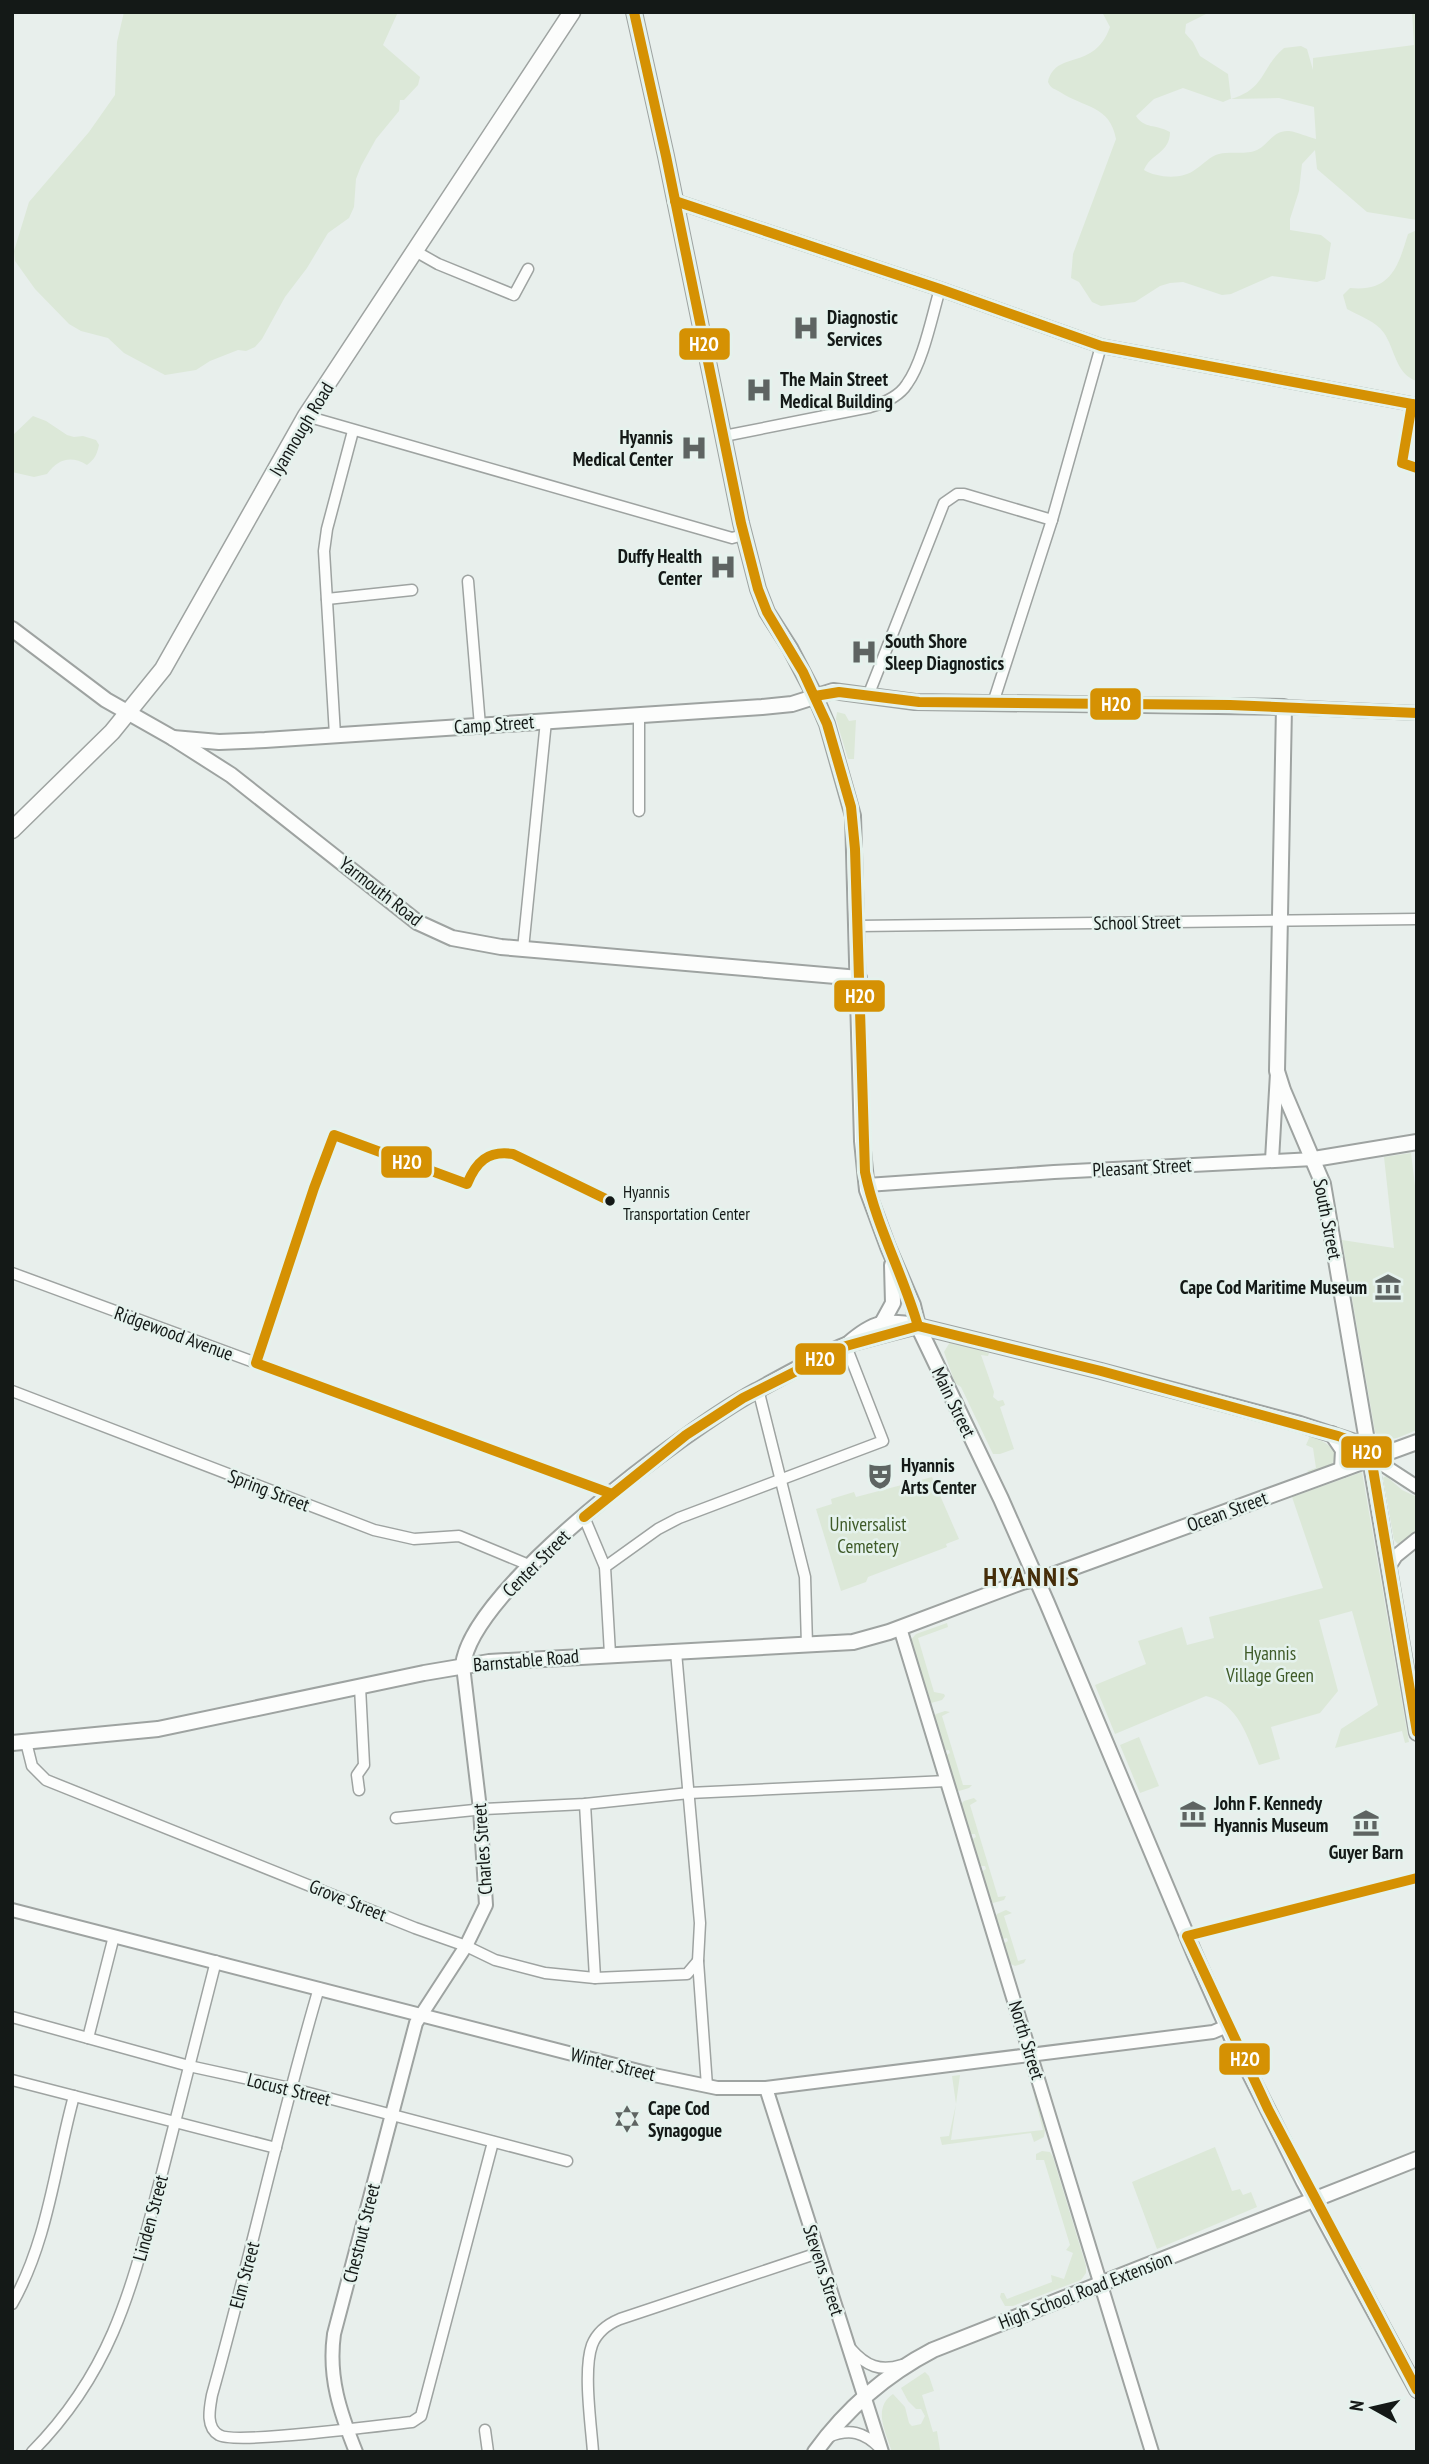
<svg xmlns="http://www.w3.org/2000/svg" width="1429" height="2464" font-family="'PT Sans Narrow',sans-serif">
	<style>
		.green { fill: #dce8d8; fill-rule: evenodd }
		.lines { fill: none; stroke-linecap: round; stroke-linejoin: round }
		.minor-casing { stroke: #9ea3a1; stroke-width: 13 }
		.tertiary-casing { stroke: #9ea3a1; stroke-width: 16 }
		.secondary-casing { stroke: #9ea3a1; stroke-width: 18 }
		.primary-casing { stroke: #9ea3a1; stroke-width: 19 }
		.minor { stroke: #fcfdfc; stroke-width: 10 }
		.tertiary { stroke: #fcfdfc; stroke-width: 12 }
		.secondary { stroke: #fcfdfc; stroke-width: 14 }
		.primary { stroke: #fcfdfc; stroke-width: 16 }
		.bus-1-casing { stroke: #e5f2ed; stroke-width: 16 }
		.bus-1 { stroke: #d59103; stroke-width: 10 }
		.bus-dot { fill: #141917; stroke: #e5f2ed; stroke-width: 2.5 }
		.labels { text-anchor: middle; stroke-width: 5; stroke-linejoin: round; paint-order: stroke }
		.bus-label { font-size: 17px; fill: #141917; stroke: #e5f2ed; text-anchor: start }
		.poi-label { font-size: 19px; font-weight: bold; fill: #141917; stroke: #e5f2ed; text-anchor: start }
		.street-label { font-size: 19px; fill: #141917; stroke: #e5f2ed }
		.park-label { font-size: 19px; fill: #3f5a28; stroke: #e5f2ed }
		.district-label { font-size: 26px; font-weight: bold; letter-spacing: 2px; fill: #452d09; stroke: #e5f2ed }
		.line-badge { stroke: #e5f2ed; stroke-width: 2.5 }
		.badge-label { font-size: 19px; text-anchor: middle; font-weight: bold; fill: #fff }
	</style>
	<rect width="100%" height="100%" fill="#e8efec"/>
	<g class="green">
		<path d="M124 12H398L383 45 420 77 418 85 404 100H400L399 111 376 139 361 166 356 179 354 207 349 218 328 233 307 268 285 297 262 339 255 347 246 351 238 350 210 361 196 370 165 375 124 353 108 338 81 331 69 324 35 289 15 261 14 251 29 202 89 132 115 95 117 42Z"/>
		<path d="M1102 12H1210L1186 24 1185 33 1193 42 1200 56 1228 74 1231 99C1266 89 1261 67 1284 48L1301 46 1307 49 1313 70V58L1414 45 1412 12H1417V220L1367 212 1317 169 1315 150 1302 164 1299 191 1290 219V230L1321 235 1331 243 1325 279 1317 282 1272 276 1231 294 1222 295 1183 282 1170 283 1160 286 1135 302 1101 306 1092 302 1079 282 1071 278 1073 254 1116 139C1110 105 1084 108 1060 92 1054 88 1051 89 1048 82 1056 49 1094 72 1110 27ZM1183 88 1223 102 1230 99 1279 98 1314 107 1316 139C1307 137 1298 132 1289 131 1273 130 1269 144 1257 150 1247 155 1230 151 1219 154 1210 156 1204 164 1196 169 1183 180 1157 178 1144 170 1150 154 1170 153 1170 132 1156 124 1144 129 1136 116L1154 99Z"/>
		<path d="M1417 230V381C1396 375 1395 349 1384 333 1376 321 1359 316 1347 309L1343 295 1350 288C1391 292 1398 267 1408 234Z"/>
		<path d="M33 416 46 421 67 435 74 437 83 436 96 440 99 445C97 454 95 459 87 465 71 455 58 459 47 474L34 477 12 472V436Z"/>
		<path d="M837 712 845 714 849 721 856 720 854 759H848L836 719Z"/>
		<path d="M1411 1153 1417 1202V1430C1403 1435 1385 1447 1375 1432L1342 1240 1394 1248 1384 1157Z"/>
		<path d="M950 1342 989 1353 988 1356 981 1355 994 1392 993 1397 998 1401 1003 1400 1005 1405 1000 1407 1014 1449 1000 1454H993L961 1387 955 1383 944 1352Z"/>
		<path d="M1310 1436C1321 1440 1333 1445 1337 1457L1331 1465 1310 1473 1307 1471 1316 1468 1313 1448 1306 1445Z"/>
		<path d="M1362 1472 1409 1742 1405 1743 1402 1731 1335 1748 1341 1729 1378 1705 1352 1611 1319 1620 1338 1691 1320 1713 1271 1727 1280 1759 1259 1765C1247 1736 1239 1704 1206 1696L1115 1734 1095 1685 1146 1664 1138 1641 1182 1627 1187 1645 1214 1638 1209 1617 1323 1588 1292 1497Z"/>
		<path d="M1386 1476 1402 1490 1417 1497V1533L1400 1546 1394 1540 1383 1478Z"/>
		<path d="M932 1477 959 1539 946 1544 947 1547 868 1577 866 1582 841 1591 816 1509 832 1504 831 1499 854 1492 856 1497Z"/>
		<path d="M947 1623 948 1627 918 1638 934 1692 944 1694 945 1696 942 1700 931 1703 928 1701 910 1641 916 1634Z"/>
		<path d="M945 1711 950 1712 942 1716 963 1785H972L969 1788 959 1791 955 1789 945 1756 950 1753 949 1750 943 1751 933 1717 936 1714Z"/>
		<path d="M1139 1737 1159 1786 1140 1793 1120 1745Z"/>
		<path d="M974 1798 977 1801 970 1805 998 1897 1006 1896 1004 1900 993 1903 989 1898 981 1872 986 1869 985 1866H979L971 1840 976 1837 975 1834H969L960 1805 964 1801Z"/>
		<path d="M1006 1910 1012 1913 1004 1916 1018 1961 1026 1959 1024 1963 1015 1966 1009 1963 1003 1944 1008 1941 1007 1938 1002 1939 995 1917 997 1914Z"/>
		<path d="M960 2075 951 2140 1043 2130 1032 2087 1045 2130 1044 2137 1034 2142 1031 2133 942 2145 940 2137 949 2136 956 2104 952 2076Z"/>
		<path d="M1215 2147 1232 2191 1240 2189 1243 2195 1251 2192 1257 2207 1157 2249 1132 2182Z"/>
		<path d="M1042 2151 1050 2152 1053 2157 1086 2266V2273L1081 2280 1013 2306H1005L1000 2297 1001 2293H1004L1007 2299 1052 2282 1051 2275 1064 2279 1073 2253 1066 2250 1070 2245 1044 2160H1036V2154Z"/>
		<path d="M925 2372 929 2376 934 2391 922 2395 933 2432 937 2431 940 2450 939 2452H892C886 2432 872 2408 893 2394L905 2407 909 2423 912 2426 921 2424 925 2416 921 2409H916L908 2401 901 2388Z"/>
	</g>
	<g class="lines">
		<defs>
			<g id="minor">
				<path d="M415 251 438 264 514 295 528 269"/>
				<path d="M306 416 732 538 743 535"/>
				<path d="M724 436 870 407C884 403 899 397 907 384 923 362 932 316 940 289"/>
				<path d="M468 581 480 726"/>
				<path d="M327 599 412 590"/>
				<path d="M868 696 944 503 957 494H964L1052 520"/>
				<path d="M993 703 1052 520 1101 346"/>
				<path d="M639 715V811"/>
				<path d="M335 735 324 551 327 529 353 431"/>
				<path d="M857 926 1417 919"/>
				<path d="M523 949 546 721"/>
				<path d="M12 1273 612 1494"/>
				<path d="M758 1389 805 1577 807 1645"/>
				<path d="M12 1391 374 1530 414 1539 459 1536 529 1565"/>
				<path d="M584 1517 605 1567"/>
				<path d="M676 1652 700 1923 698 1961 707 2086"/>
				<path d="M610 1654 605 1567 658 1529 679 1518 883 1441 846 1346"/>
				<path d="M26 1742 32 1766 46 1780 415 1928 466 1946 495 1960 545 1973 595 1978 687 1974 698 1961"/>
				<path d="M359 1790 357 1775 364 1765 360 1687"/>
				<path d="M585 1804 595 1978"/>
				<path d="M396 1818 484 1809 585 1804 689 1793 947 1781"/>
				<path d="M1187 1936 1417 1878"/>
				<path d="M319 1988C279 2123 250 2260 212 2395 210 2407 205 2427 219 2435 235 2445 384 2425 412 2422L421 2416 493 2142"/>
				<path d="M12 2017 189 2066 290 2088 567 2161"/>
				<path d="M88 2038 114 1936"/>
				<path d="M12 2080 276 2148"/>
				<path d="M12 2304C48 2241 55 2165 74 2096"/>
				<path d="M851 2349C866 2366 880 2372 902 2365"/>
				<path d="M485 2430 488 2452"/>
				<path d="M828 2437C850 2428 864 2432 880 2448"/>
				<path d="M32 2452C114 2369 132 2286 161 2177 180 2105 197 2033 216 1961"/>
				<path d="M593 2452C591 2424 583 2370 592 2345 597 2332 608 2324 620 2319L818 2253"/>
			</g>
			<g id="tertiary">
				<path d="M675 201 940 289 1101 346 1417 405"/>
				<path d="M1284 707 1417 713"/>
				<path d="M1272 1160 1277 1073"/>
				<path d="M867 1185 1054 1172 1314 1159"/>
				<path d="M1371 1457 1417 1487"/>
				<path d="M1389 1567 1396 1556 1417 1539"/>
				<path d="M900 1628 1152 2452"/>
				<path d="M12 1910 654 2075 717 2088H766L1213 2032 1227 2026"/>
				<path d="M766 2088 882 2452"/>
				<path d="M356 2452C340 2412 328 2377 334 2334L416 2023 466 1946 486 1905 480 1809 463 1666"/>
			</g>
			<g id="secondary">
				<path d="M634 12 666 156 741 523 758 589 767 612 790 648 815 696 827 724 853 816 862 1141 867 1190 888 1247 913 1305 918 1326 1001 1499 1047 1603 1195 1955 1232 2038 1304 2182 1417 2390"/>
				<path d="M12 629 106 700 173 738 231 775 417 922 452 938 501 947 859 978"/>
				<path d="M173 738 219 742 265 740 762 707 792 704 833 691 915 702 1284 707 1277 1071 1283 1090 1323 1184 1417 1733"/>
				<path d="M1314 1159 1417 1142"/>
				<path d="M882 1323 893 1303 892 1265"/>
				<path d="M848 1344C873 1322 886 1319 918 1326L1101 1371 1300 1424 1358 1443 1370 1456"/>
				<path d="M1332 1434 1343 1450 1342 1469"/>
				<path d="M463 1666C469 1590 689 1427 756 1391 782 1377 820 1355 846 1345 870 1338 894 1332 918 1326"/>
				<path d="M12 1743 158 1729 424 1673 489 1662 853 1642 889 1632 1022 1582 1050 1576 1417 1442"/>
				<path d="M815 2452C847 2408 885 2375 933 2350L1417 2159"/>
			</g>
			<path id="primary" d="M12 830 112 732 163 669 306 416 572 12"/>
		</defs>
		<use href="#minor" class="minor-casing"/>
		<use href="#tertiary" class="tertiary-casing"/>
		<use href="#secondary" class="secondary-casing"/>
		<use href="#primary" class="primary-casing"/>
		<use href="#minor" class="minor"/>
		<use href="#tertiary" class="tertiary"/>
		<use href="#secondary" class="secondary"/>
		<use href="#primary" class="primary"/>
		<defs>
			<g id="bus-1">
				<path d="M634 12 666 156 741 523 758 589 767 612 803 672 827 724 851 807 855 849 865 1172C876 1226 903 1274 918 1326"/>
				<path d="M675 201 940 289 1101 346 1417 405"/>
				<path d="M1412 404 1402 463 1417 468"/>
				<path d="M815 696 839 692 919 702 1230 705 1417 713"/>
				<path d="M610 1201 513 1154C488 1150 476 1162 467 1184L334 1135 314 1188 256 1363 612 1494"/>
				<path d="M584 1517 686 1435 743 1398 846 1346 918 1326 1101 1371 1338 1436C1352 1440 1362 1446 1371 1457L1417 1732"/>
				<path d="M1417 1878 1187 1936 1268 2109 1417 2390"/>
			</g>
		</defs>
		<use href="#bus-1" class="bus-1-casing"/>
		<use href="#bus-1" class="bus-1"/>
	</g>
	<defs>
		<symbol id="hospital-bare" viewBox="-9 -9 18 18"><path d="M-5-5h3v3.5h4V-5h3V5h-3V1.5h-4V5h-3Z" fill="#5e6462" stroke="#e5f2ed" stroke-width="2.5" paint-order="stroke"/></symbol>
		<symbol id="museum-bare" viewBox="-9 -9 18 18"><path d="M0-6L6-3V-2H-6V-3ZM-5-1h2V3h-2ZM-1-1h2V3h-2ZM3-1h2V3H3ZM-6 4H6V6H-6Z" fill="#5e6462" stroke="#e5f2ed" stroke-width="2.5" paint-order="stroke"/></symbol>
		<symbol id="theatre-bare" viewBox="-9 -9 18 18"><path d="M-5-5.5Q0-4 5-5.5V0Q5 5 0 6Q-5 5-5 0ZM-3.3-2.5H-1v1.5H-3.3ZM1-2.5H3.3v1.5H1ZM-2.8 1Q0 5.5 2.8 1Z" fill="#5e6462" stroke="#e5f2ed" stroke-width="2.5" paint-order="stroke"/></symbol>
		<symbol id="synagogue-bare" viewBox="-9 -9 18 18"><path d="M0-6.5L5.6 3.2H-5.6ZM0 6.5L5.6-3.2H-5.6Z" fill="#5e6462" stroke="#e5f2ed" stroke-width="2.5" paint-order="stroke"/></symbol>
	</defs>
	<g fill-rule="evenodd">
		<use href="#hospital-bare" x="787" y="309" width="38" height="38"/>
		<use href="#hospital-bare" x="740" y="371" width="38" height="38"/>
		<use href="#hospital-bare" x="675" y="429" width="38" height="38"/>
		<use href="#hospital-bare" x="704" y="548" width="38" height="38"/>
		<use href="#hospital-bare" x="845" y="633" width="38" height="38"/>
		<use href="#museum-bare" x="1369" y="1268" width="38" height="38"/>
		<use href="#theatre-bare" x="861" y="1457" width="38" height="38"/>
		<use href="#museum-bare" x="1174" y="1795" width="38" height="38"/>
		<use href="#museum-bare" x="1347" y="1804" width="38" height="38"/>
		<use href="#synagogue-bare" x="608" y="2100" width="38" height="38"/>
	</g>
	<circle class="bus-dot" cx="610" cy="1201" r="6"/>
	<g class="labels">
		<g class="bus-label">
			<text x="623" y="1198">Hyannis<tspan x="623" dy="22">Transportation Center</tspan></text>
		</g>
		<g class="poi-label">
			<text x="827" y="324">Diagnostic<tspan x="827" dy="22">Services</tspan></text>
			<text x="780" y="386">The Main Street<tspan x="780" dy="22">Medical Building</tspan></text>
			<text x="673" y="444" text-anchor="end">Hyannis<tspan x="673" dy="22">Medical Center</tspan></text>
			<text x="702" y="563" text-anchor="end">Duffy Health<tspan x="702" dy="22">Center</tspan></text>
			<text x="885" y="648">South Shore<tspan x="885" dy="22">Sleep Diagnostics</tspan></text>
			<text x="1367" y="1294" text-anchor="end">Cape Cod Maritime Museum</text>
			<text x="901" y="1472">Hyannis<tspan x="901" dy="22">Arts Center</tspan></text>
			<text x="1214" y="1810">John F. Kennedy<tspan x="1214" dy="22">Hyannis Museum</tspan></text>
			<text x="1366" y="1859" text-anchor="middle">Guyer Barn</text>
			<text x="648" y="2115">Cape Cod<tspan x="648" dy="22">Synagogue</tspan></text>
		</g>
		<g class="street-label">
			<text transform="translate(301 429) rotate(-59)" y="7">Iyannough Road</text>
			<text transform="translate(494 724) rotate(-4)" y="7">Camp Street</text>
			<text transform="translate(381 891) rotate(38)" y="7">Yarmouth Road</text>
			<text transform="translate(1137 922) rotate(-1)" y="7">School Street</text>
			<text transform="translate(1142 1167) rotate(-3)" y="7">Pleasant Street</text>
			<text transform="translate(1328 1219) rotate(79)" y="7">South Street</text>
			<text transform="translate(174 1333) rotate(20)" y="7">Ridgewood Avenue</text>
			<text transform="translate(954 1402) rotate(64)" y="7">Main Street</text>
			<text transform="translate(269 1490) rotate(21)" y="7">Spring Street</text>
			<text transform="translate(1227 1511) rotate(-20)" y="7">Ocean Street</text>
			<text transform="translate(536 1563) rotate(-45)" y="7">Center Street</text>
			<text transform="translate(526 1660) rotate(-5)" y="7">Barnstable Road</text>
			<text transform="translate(482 1849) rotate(-94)" y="7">Charles Street</text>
			<text transform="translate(348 1900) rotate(22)" y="7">Grove Street</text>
			<text transform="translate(1027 2040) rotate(73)" y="7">North Street</text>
			<text transform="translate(613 2064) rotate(14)" y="7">Winter Street</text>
			<text transform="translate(289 2089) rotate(14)" y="7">Locust Street</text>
			<text transform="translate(150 2218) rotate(-75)" y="7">Linden Street</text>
			<text transform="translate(361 2233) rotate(-76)" y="7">Chestnut Street</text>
			<text transform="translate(824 2270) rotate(72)" y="7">Stevens Street</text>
			<text transform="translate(244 2275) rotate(-75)" y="7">Elm Street</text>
			<text transform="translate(1085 2290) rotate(-21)" y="7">High School Road Extension</text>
		</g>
		<g class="park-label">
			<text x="868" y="1531">Universalist<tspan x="868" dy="22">Cemetery</tspan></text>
			<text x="1270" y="1660">Hyannis<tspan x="1270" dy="22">Village Green</tspan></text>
		</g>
		<g class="district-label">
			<text x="1032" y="1586">HYANNIS</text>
		</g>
	</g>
	<g class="line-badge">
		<rect x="678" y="327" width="53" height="34" rx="7" fill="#d59103"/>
		<rect x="1089" y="687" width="53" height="34" rx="7" fill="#d59103"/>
		<rect x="833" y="979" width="53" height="34" rx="7" fill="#d59103"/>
		<rect x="380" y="1145" width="53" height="34" rx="7" fill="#d59103"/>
		<rect x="794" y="1342" width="53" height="34" rx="7" fill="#d59103"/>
		<rect x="1340" y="1435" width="53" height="34" rx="7" fill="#d59103"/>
		<rect x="1218" y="2042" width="53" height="34" rx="7" fill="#d59103"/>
	</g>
	<g class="badge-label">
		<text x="704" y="351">H2O</text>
		<text x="1116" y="711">H2O</text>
		<text x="860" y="1003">H2O</text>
		<text x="407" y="1169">H2O</text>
		<text x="820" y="1366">H2O</text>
		<text x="1367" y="1459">H2O</text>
		<text x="1245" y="2066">H2O</text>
	</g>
	<rect width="1429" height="2464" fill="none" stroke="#141917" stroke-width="28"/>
	<g transform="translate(1373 2408) rotate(278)" stroke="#e5f2ed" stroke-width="5" paint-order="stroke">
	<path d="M0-5L12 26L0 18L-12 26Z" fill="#141917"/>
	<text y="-10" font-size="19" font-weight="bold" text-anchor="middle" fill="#141917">N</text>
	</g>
</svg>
